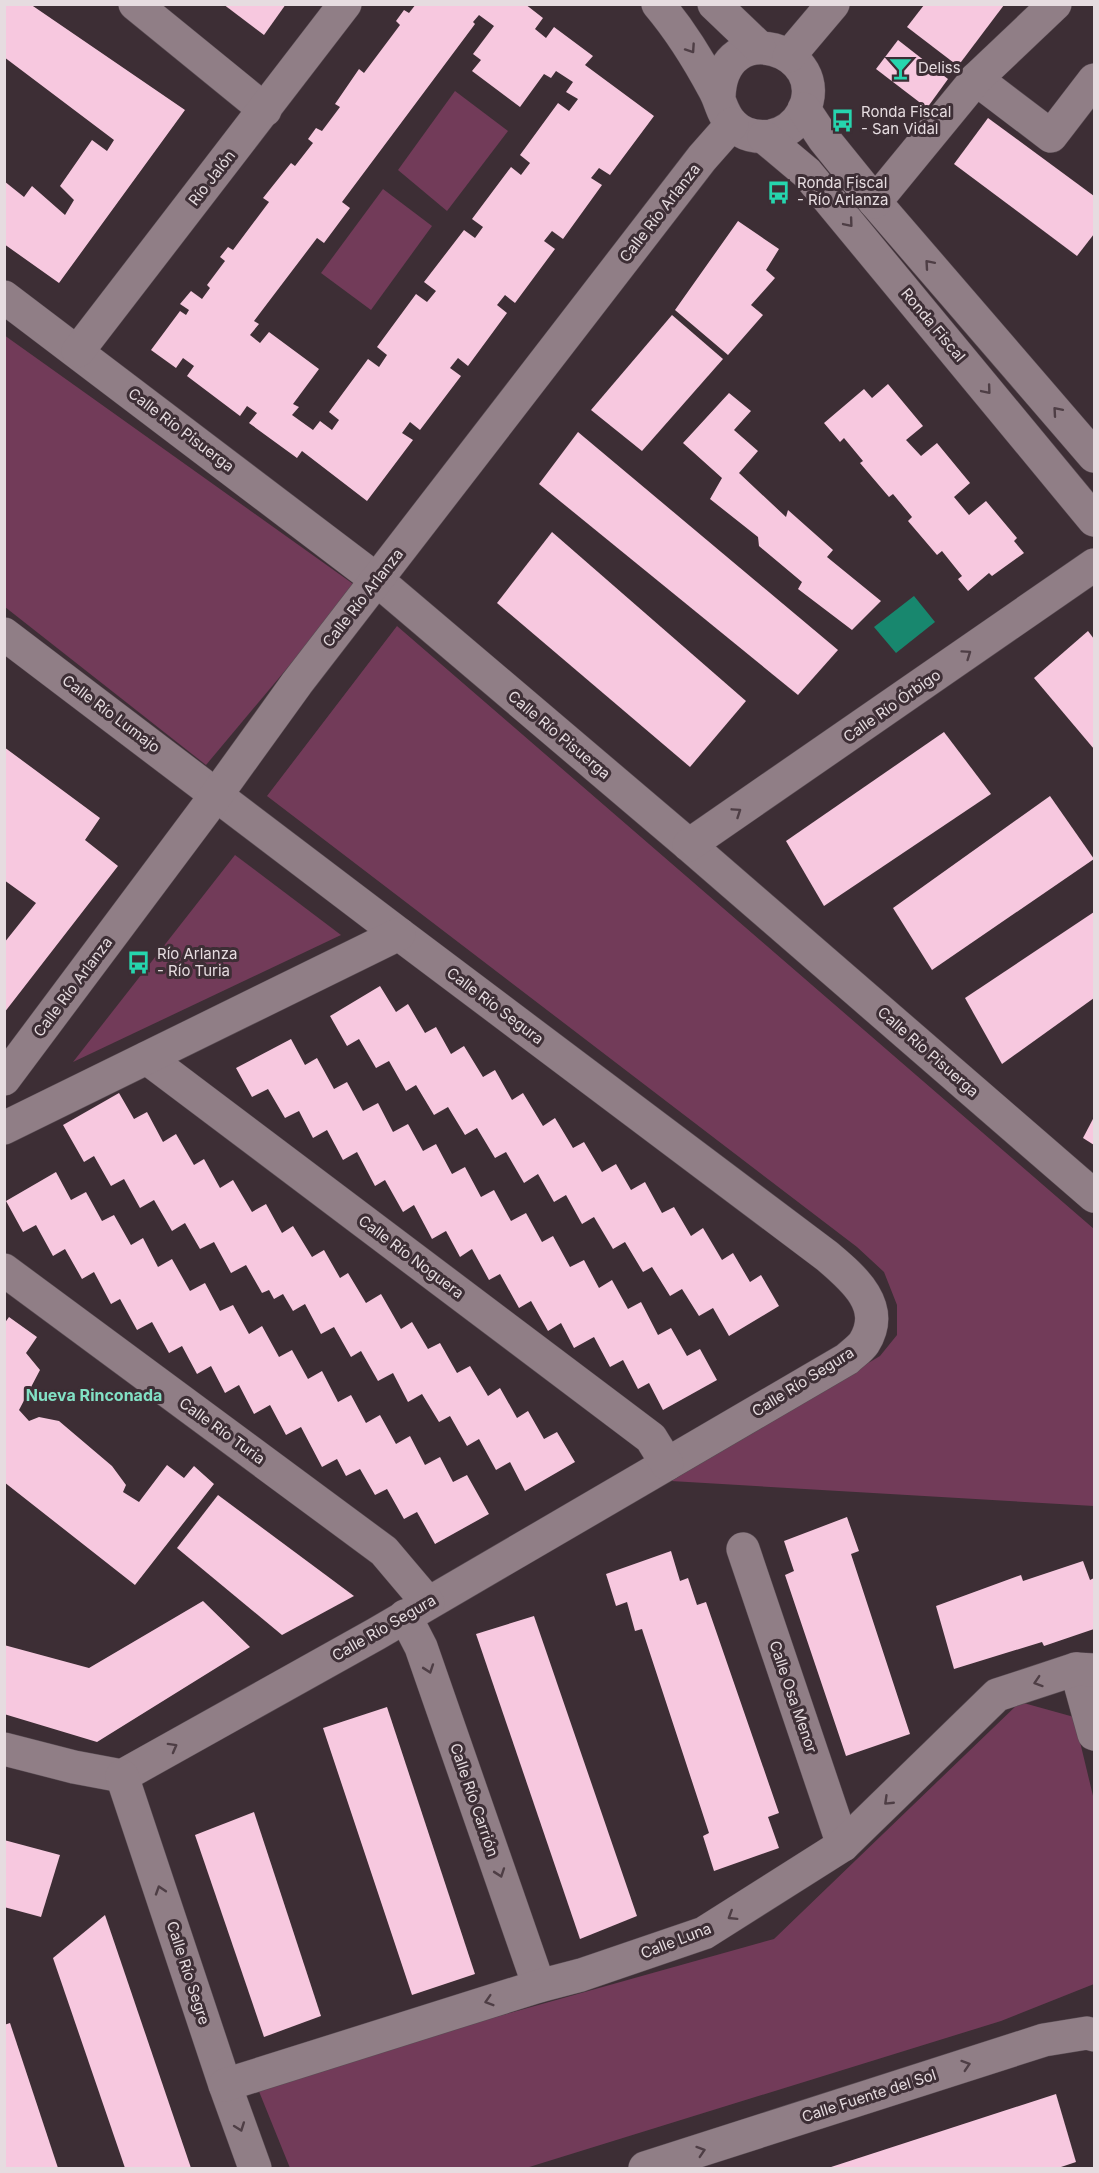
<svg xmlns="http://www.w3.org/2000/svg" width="1099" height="2173" font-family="Inter,sans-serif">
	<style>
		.green { fill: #723b59 }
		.water { fill: #18876e }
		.building { fill: #f7c8df; fill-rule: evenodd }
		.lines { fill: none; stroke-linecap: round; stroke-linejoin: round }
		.minor-casing { stroke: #5a4d54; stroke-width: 34 }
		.minor { stroke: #907e86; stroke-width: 33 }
		.oneway { stroke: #4e3e45 }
		.labels { text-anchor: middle; stroke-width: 6; stroke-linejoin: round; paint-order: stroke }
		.poi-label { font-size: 15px; fill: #e6dce0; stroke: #3d2e35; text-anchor: start }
		.street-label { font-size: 15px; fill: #e6dce0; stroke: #3d2e35 }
		.neighbourhood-label { font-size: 16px; font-weight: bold; fill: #82e1c5; stroke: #3d2e35 }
	</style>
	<rect width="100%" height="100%" fill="#3d2e35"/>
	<g class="green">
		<path d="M455 91 508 131 447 211 398 170Z"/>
		<path d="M383 189 432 226 371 310 321 273Z"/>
		<path d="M4 335 356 586 206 765 5 607Z"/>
		<path d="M397 626 1094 1229V1506L671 1481 880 1356 897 1335V1305L884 1272 857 1247 267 796Z"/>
		<path d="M235 855 341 935 73 1062Z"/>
		<path d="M1020 1702 1074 1717 1094 1800V1984L1001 2021 526 2168H290L256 2084 774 1939Z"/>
	</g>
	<path class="water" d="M914 596 935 622 896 653 874 627Z"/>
	<g class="building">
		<path d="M4 4H30L185 110 59 283 4 244V181L24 197 32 186 65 215 74 200 60 186 92 140 107 151 114 140 4 57Z"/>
		<path d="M223 4H286L264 35Z"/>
		<path d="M416 4H525L543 18 535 29 546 38 554 27 593 56 585 65 654 116 610 175 599 168 591 178 602 185 563 239 552 231 544 241 555 249 515 303 505 295 497 305 507 313 468 366 458 358 450 368 461 376 420 430 410 422 402 433 413 440 367 501 302 451 297 458 249 423 257 413 247 406 240 416 187 376 194 366 183 358 176 368 151 350 180 311 186 315 189 310 180 304 191 291 202 299 210 288 207 285 225 261 220 257 228 247 233 250 269 202 263 198 291 163 295 166 313 143 308 139 316 128 322 131 340 107 335 104 359 69 364 73 400 25 396 21 404 10 409 13ZM479 15 494 26 473 54 481 60 472 71 520 107 544 74 551 78 556 71 573 82 566 92 578 99 569 111 558 103 520 155 530 163 521 175 511 167 472 219 483 227 475 238 464 230 424 282 436 291 427 302 416 294 377 347 387 355 379 367 368 359 329 412 339 420 332 430 320 421 313 430 292 415 299 407 293 404 319 369 269 332 260 343 250 335 259 324 254 321 317 238 324 243 350 208 342 202 475 24 473 22Z"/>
		<path d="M924 5H1004L958 66 907 27Z"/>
		<path d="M898 40 948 79 927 108 876 69Z"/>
		<path d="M988 118 1094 196V234L1077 256 954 164Z"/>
		<path d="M738 221 779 249 766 270 775 278 751 305 763 315 728 355 675 310Z"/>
		<path d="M672 315 723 359 642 451 591 410Z"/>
		<path d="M888 384 923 426 906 440 921 456 937 443 970 483 954 497 969 515 986 501 1017 538 1014 541 1024 553 992 576 989 573 968 591 958 579 962 576 942 551 937 555 908 521 912 517 893 494 889 497 860 463 863 461 844 438 840 442 824 423 864 389 872 398Z"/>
		<path d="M729 393 751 411 734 430 758 451 739 473 786 517 788 510 833 550 827 557 881 601 852 630 798 589 802 582 759 546 758 537 710 499 722 478 683 443Z"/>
		<path d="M578 432 838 650 798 695 539 484Z"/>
		<path d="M552 532 746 701 690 767 497 603Z"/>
		<path d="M1088 631 1094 639V749L1034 678Z"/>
		<path d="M944 732 991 794 824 906 786 841Z"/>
		<path d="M4 747 100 818 85 840 118 866 4 1013V943L36 903 4 880Z"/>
		<path d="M1050 796 1094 859 932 970 893 908Z"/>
		<path d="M1094 912V998L1002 1064 965 998Z"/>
		<path d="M380 986 396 1012 408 1004 425 1033 436 1027 451 1054 464 1046 483 1077 495 1070 512 1100 523 1093 543 1126 555 1118 573 1148 584 1142 602 1172 616 1164 631 1190 645 1182 662 1213 674 1207 691 1236 703 1228 722 1260 733 1253 750 1282 761 1275 779 1306 729 1336 713 1308 699 1316 682 1289 670 1296 652 1267 643 1272 625 1242 613 1249 594 1217 582 1224 566 1195 554 1202 538 1174 524 1183 506 1152 495 1158 477 1128 465 1135 448 1107 434 1115 416 1085 406 1091 389 1061 376 1068 359 1039 347 1046 330 1016Z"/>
		<path d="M291 1039 305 1065 317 1058 334 1089 347 1082 363 1111 378 1103 393 1132 408 1124 423 1151 436 1144 452 1174 465 1167 481 1197 494 1190 511 1221 526 1213 542 1242 553 1236 570 1267 584 1260 599 1288 612 1280 628 1309 641 1302 658 1335 671 1328 687 1356 700 1349 717 1380 663 1410 649 1383 638 1389 623 1360 610 1367 594 1337 574 1348 561 1323 548 1331 531 1301 519 1308 500 1274 489 1280 472 1249 460 1257 446 1231 432 1239 414 1205 403 1212 385 1180 375 1186 357 1152 343 1160 327 1130 313 1138 299 1111 285 1118 268 1089 252 1097 236 1068Z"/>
		<path d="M119 1093 134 1119 147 1112 163 1142 176 1134 194 1165 204 1159 220 1188 233 1180 252 1212 266 1204 282 1233 293 1226 312 1257 324 1250 340 1278 348 1273 366 1303 381 1294 401 1329 412 1322 428 1349 440 1343 457 1373 470 1366 488 1396 500 1388 517 1418 528 1411 544 1439 557 1432 575 1462 525 1491 510 1462 496 1470 479 1439 467 1446 450 1416 439 1422 422 1394 408 1402 393 1373 378 1381 361 1351 351 1357 334 1327 321 1334 305 1304 293 1311 283 1294 274 1299 269 1290 262 1293 246 1265 231 1273 214 1242 200 1249 185 1223 172 1231 154 1200 140 1208 124 1179 111 1186 94 1156 84 1162 63 1125Z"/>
		<path d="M1094 1117V1145L1083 1138Z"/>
		<path d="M56 1172 71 1200 86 1192 102 1221 114 1215 131 1245 143 1238 158 1267 172 1259 190 1291 205 1283 220 1311 233 1305 249 1334 262 1326 279 1357 292 1350 308 1379 322 1371 338 1402 351 1395 366 1423 380 1415 396 1444 410 1436 425 1465 440 1457 453 1482 467 1475 489 1514 435 1544 417 1512 404 1519 387 1489 375 1495 360 1469 346 1476 337 1459 322 1467 301 1427 286 1435 270 1405 254 1414 239 1385 225 1393 211 1366 197 1374 182 1346 169 1353 152 1322 137 1330 120 1299 111 1304 94 1272 82 1279 65 1249 53 1256 36 1225 23 1232 6 1201Z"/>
		<path d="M9 1317 37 1337 26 1353 40 1370 19 1410 29 1421 39 1417 59 1421 112 1466 126 1485 123 1492 139 1502 167 1465 184 1478 194 1466 214 1484 135 1585 4 1482V1324Z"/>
		<path d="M218 1495 354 1596 282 1635 177 1548Z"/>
		<path d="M847 1517 859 1551 851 1554 910 1734 846 1756 785 1575 794 1571 784 1541Z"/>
		<path d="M671 1551 680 1581 688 1578 697 1605 706 1602 779 1813 768 1817 779 1848 714 1871 703 1836 709 1833 642 1629 635 1631 627 1602 616 1606 606 1574Z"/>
		<path d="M1083 1561 1090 1580 1094 1578V1629L1044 1646 1042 1642 954 1669 936 1606 1021 1575 1023 1581Z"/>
		<path d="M203 1601 250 1647 97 1742 4 1714V1645L89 1668Z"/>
		<path d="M534 1616 637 1916 580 1939 476 1634Z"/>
		<path d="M387 1707 475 1974 412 1995 323 1728Z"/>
		<path d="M254 1812 321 2016 264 2037 195 1835Z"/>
		<path d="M4 1840 60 1855 41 1917 4 1907Z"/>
		<path d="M105 1915 191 2168H125L53 1958Z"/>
		<path d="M10 2023 58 2168H4V2025Z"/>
		<path d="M1056 2094 1076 2162 1058 2168H828Z"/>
	</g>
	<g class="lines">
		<defs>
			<g id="minor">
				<path d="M135 4 265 110"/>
				<path d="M658 4C680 30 698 59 714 89 721 101 722 115 733 125 743 135 757 138 771 136 785 133 796 125 803 112 834 51 722 12 719 97"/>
				<path d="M714 4 759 47"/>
				<path d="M789 56 833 4"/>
				<path d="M976 79 1051 136 1094 80"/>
				<path d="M804 109 824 139 875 202 1094 456"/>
				<path d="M764 137 807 173 1094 520"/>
				<path d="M875 202 976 79 1055 4"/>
				<path d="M4 297 377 580 689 845 1094 1196"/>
				<path d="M78 351 345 4"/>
				<path d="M4 634 399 934 827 1256C853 1278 887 1306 864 1343 860 1349 852 1354 847 1359L376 1634 122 1776 74 1767 4 1749"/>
				<path d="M689 845 1094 565"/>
				<path d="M147 1058 651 1438 667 1464"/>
				<path d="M4 1079 217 794 297 683 702 158 732 124"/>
				<path d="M4 1128 399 934"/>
				<path d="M4 1270 384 1551 428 1603"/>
				<path d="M743 1549 843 1845"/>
				<path d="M405 1616 421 1647 539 1986"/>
				<path d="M1076 1669 1094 1734"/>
				<path d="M122 1776 225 2085 255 2168"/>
				<path d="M225 2085 539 1986 581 1975 704 1933 843 1845 997 1695 1076 1669 1094 1670"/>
				<path d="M645 2168 1044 2040 1087 2033 1094 2035"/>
			</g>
		</defs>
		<use href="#minor" class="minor-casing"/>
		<use href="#minor" class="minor"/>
	</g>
	<defs><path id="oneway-chevron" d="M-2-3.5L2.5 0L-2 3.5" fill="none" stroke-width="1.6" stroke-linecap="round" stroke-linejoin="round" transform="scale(1.5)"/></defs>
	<g class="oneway">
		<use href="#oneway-chevron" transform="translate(691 49) rotate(56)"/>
		<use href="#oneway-chevron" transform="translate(849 223) rotate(50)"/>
		<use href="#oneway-chevron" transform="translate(929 264) rotate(-131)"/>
		<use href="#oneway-chevron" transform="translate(987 390) rotate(50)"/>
		<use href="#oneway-chevron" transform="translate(1057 411) rotate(-131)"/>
		<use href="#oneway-chevron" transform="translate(967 654) rotate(-35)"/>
		<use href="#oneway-chevron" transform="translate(737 812) rotate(-34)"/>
		<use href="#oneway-chevron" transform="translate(429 1669) rotate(71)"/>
		<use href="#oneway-chevron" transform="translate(1038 1682) rotate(162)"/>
		<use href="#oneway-chevron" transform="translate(173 1747) rotate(-29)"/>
		<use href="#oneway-chevron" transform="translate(888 1801) rotate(136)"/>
		<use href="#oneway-chevron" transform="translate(500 1873) rotate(71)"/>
		<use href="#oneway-chevron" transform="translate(160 1890) rotate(-108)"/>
		<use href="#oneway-chevron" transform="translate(732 1916) rotate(148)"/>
		<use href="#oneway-chevron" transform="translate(489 2001) rotate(163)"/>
		<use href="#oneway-chevron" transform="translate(966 2065) rotate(-18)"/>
		<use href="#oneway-chevron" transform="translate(240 2127) rotate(70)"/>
		<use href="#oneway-chevron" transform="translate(701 2151) rotate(-18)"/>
	</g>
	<defs>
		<symbol id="bar-bare" viewBox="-9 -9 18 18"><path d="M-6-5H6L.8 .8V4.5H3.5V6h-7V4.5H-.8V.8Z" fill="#26d5ae" stroke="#3d2e35" stroke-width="2.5" paint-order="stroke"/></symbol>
		<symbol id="bus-bare" viewBox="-9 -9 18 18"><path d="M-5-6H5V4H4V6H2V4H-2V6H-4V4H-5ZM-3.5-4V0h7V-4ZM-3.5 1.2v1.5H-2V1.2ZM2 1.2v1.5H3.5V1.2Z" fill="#26d5ae" stroke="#3d2e35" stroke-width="2.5" paint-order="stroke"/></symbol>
	</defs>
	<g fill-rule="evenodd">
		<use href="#bar-bare" x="884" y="52" width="33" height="33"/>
		<use href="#bus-bare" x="826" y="104" width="33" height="33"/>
		<use href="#bus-bare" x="762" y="176" width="33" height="33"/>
		<use href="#bus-bare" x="122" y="946" width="33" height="33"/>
	</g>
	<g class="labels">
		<g class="poi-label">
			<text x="918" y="73">Deliss</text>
			<text x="861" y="117">Ronda Fiscal<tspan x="861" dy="17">- San Vidal</tspan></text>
			<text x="797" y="188">Ronda Fiscal<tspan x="797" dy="17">- Río Arlanza</tspan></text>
			<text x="157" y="959">Río Arlanza<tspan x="157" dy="17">- Río Turia</tspan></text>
		</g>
		<g class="street-label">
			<text transform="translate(212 178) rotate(-52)" y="5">Río Jalón</text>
			<text transform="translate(660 213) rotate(-52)" y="5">Calle Río Arlanza</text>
			<text transform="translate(933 325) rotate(50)" y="5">Ronda Fiscal</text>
			<text transform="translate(181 430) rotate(37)" y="5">Calle Río Pisuerga</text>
			<text transform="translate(363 598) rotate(-52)" y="5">Calle Río Arlanza</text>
			<text transform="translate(892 706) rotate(-35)" y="5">Calle Río Órbigo</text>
			<text transform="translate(111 714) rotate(37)" y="5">Calle Río Lumajo</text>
			<text transform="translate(559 735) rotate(40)" y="5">Calle Río Pisuerga</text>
			<text transform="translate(73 987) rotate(-53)" y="5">Calle Río Arlanza</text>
			<text transform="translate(495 1006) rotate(37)" y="5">Calle Río Segura</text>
			<text transform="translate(928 1052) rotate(41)" y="5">Calle Río Pisuerga</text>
			<text transform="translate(411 1257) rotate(37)" y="5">Calle Río Noguera</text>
			<text transform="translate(803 1382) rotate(-32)" y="5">Calle Río Segura</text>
			<text transform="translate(222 1431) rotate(36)" y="5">Calle Río Turia</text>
			<text transform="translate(384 1628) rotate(-30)" y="5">Calle Río Segura</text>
			<text transform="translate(793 1697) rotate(71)" y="5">Calle Osa Menor</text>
			<text transform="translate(474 1800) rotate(71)" y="5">Calle Río Carrión</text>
			<text transform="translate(676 1941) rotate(-21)" y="5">Calle Luna</text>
			<text transform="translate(188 1973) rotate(72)" y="5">Calle Río Segre</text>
			<text transform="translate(869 2096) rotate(-18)" y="5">Calle Fuente del Sol</text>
		</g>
		<g class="neighbourhood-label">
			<text x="94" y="1401">Nueva Rinconada</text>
		</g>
	</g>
	<rect width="1099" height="2173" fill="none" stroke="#e6dce0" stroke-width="12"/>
</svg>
